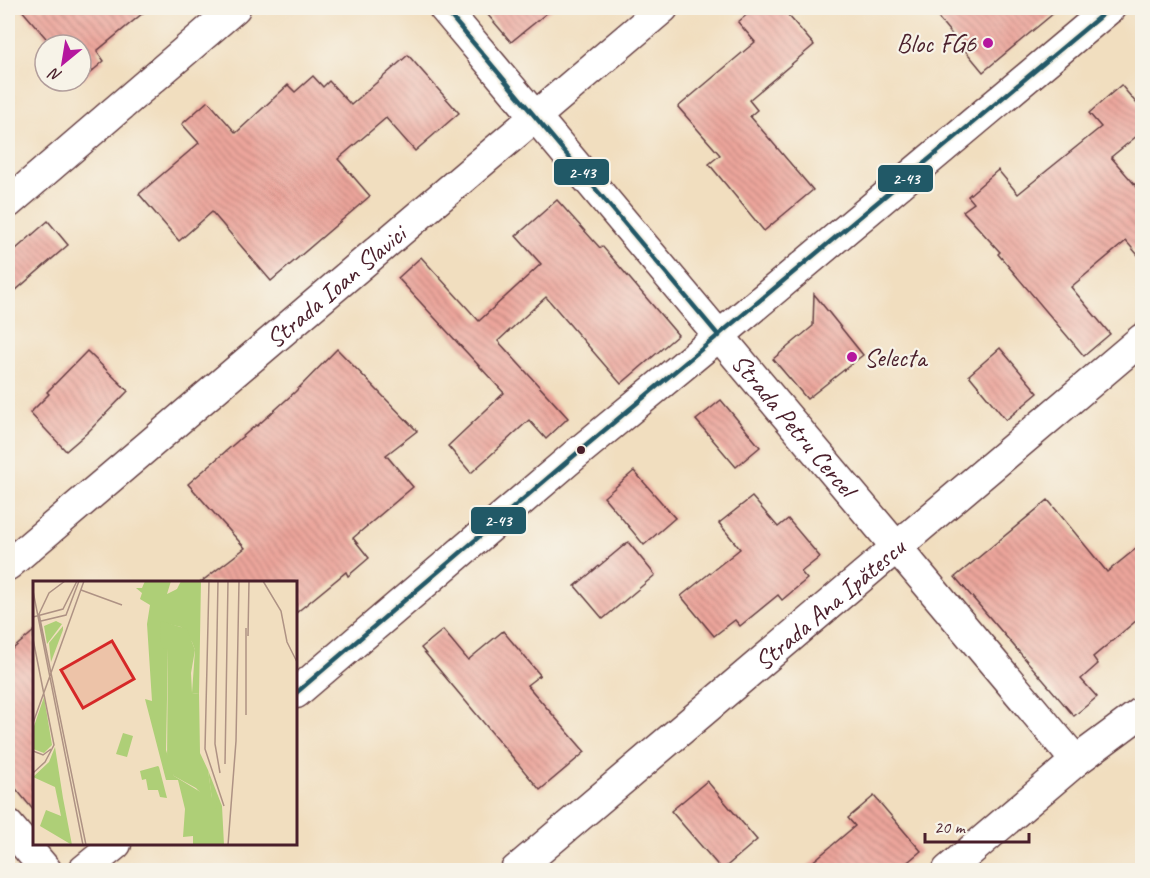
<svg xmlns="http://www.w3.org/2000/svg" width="1150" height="878" font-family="Caveat,sans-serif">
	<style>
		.building { fill: url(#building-back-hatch) }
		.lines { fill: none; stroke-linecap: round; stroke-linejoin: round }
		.street-casing { stroke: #633c41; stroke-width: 33 }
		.street { stroke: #fff; stroke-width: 30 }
		.bus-1-casing { stroke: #f7f3e8; stroke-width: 9 }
		.bus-1 { stroke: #215967; stroke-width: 4.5 }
		.poi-dot { fill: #b5179e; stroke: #f7f3e8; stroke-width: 2 }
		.bus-dot { fill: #4a1f2b; stroke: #f7f3e8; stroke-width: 2 }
		.labels { text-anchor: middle; stroke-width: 4.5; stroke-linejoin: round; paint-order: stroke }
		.poi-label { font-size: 26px; fill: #4a1f2b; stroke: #f7f3e8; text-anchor: end }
		.street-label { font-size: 26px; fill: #4a1f2b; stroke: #f7f3e8 }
		.inset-road { fill: none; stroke: #ae9284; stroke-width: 1.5 }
		.view { fill: #d62828; fill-opacity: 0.15; stroke: #d62828; stroke-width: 3 }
		.inset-edge { fill: none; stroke: #4a1f2b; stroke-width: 3 }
		.line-badge { stroke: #f7f3e8; stroke-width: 2 }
		.badge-label { font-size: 16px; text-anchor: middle; font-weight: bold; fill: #fff }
	</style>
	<defs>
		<pattern id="building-back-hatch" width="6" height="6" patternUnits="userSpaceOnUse" patternTransform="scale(1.5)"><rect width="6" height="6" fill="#eca59b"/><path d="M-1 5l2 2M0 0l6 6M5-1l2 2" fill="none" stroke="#c1867f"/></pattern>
	</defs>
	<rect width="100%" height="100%" fill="#f7f3e8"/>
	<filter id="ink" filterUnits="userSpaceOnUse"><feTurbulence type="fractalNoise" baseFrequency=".0167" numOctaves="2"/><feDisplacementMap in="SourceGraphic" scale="12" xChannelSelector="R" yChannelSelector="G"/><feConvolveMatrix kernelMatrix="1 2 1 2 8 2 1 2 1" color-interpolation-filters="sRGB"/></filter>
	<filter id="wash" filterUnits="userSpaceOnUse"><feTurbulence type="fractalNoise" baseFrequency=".008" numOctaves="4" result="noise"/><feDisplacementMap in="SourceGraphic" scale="24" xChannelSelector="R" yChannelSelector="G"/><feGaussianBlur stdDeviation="1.35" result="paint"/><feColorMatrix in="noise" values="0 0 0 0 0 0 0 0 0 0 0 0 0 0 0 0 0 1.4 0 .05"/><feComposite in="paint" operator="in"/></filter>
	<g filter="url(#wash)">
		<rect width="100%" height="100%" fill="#f1debf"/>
		<g id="blocks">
			<g class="building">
				<path d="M20 8H149L97 51 104 61 82 80 81 45H52Z"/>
				<path d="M482 8H553L511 42Z"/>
				<path d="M755 8H782L814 45 749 100 757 110 750 116 813 190 764 231 709 164 720 155 678 107 755 42 738 22Z"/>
				<path d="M930 8H1060L983 72Z"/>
				<path d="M408 55 459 113 415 151 386 118 338 159 370 196 271 281 212 212 179 241 139 194 199 143 182 124 208 101 236 133 288 85 295 92 313 76 323 87 329 81 351 105Z"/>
				<path d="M1121 85 1143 111V131L1111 157 1143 194V261L1126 241 1071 287 1110 334 1084 356 998 254 1000 252 963 211 974 203 968 196 998 170 1018 194 1101 127 1089 113Z"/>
				<path d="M557 200 600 248 602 246 678 335 621 384 546 297 498 341 568 418 546 439 529 420 471 473 448 446 504 393 398 278 421 257 479 321 541 264 516 236Z"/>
				<path d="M48 221 68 245 8 297V256Z"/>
				<path d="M814 294 863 355 807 399 773 359 813 326Z"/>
				<path d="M1000 348 1038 393 1006 420 969 375Z"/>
				<path d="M337 349 417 431 386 455 413 487 353 538 369 558 348 576 346 572 296 613V582H201L245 548 188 484 256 425 257 426 295 392Z"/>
				<path d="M87 351 128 391 88 432 66 451 30 413 49 394 47 392Z"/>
				<path d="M721 400 760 447 736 467 696 420Z"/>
				<path d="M634 471 675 518 644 545 604 497Z"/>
				<path d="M752 497 778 527 788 519 820 557 801 572 807 579 782 600 778 595 740 626 735 620 714 636 681 596 740 549 719 523Z"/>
				<path d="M1048 500 1107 572 1143 543V615L1093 657 1098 664 1081 679 1097 697 1074 716 955 577Z"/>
				<path d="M628 542 655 575 603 619 575 586Z"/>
				<path d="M443 630 468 660 503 631 540 675 527 685 585 752 540 790 421 648Z"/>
				<path d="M34 631V811L8 779V653Z"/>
				<path d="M707 781 757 840 722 870 671 811Z"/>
				<path d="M874 796 921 851 898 870H803L855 826 848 818Z"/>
			</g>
		</g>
	</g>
	<g filter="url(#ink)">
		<use href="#blocks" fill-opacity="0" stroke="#633c41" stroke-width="1.5"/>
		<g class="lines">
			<defs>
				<g id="street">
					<path id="s1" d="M444 8 1076 761"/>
					<path d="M8 203 235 8"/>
					<path id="s2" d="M8 565 663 8"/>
					<path d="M296 693 576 454 719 336 1110 8"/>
					<path d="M8 825 46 870"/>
					<path d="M84 870 116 844"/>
					<path id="s3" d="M516 870 1142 339"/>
					<path d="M948 870 1076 761 1142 712"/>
				</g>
			</defs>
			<use href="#street" class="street-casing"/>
			<use href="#street" class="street"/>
			<defs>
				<g id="bus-1">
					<path d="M444 8 719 336"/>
					<path d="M296 693 576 454 1110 8"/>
				</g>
			</defs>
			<use href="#bus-1" class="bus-1-casing"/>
			<use href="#bus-1" class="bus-1"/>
		</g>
	</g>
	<g class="poi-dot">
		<circle cx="988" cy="43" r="6"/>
		<circle cx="852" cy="357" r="6"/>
	</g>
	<circle class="bus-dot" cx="581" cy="450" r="5"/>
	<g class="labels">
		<g class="poi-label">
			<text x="976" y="52">Bloc FG6</text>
			<text x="864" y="366" text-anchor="start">Selecta</text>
		</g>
		<g class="street-label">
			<text dy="9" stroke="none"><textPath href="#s2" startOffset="430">Strada Ioan Slavici</textPath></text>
			<text dy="9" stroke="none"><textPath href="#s1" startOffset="544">Strada Petru Cercel</textPath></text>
			<text dy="9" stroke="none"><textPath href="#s3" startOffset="411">Strada Ana Ipătescu</textPath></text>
		</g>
	</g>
	<g transform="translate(33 581)">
		<rect width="264" height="264" fill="#f1debf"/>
		<path d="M112 0H138L134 13 144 8 148 0H168L166 113 159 112 162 69 159 61 148 46 131 42 130 59 135 67 133 169 141 195 179 218 175 189 189 225 191 264H160V255L150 256 152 228 145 199H133L112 118 119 120 114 43 117 24 107 18 109 12 103 7H109ZM23 40 29 43 14 63 11 45ZM30 45V49L18 81 16 62ZM22 166 30 217 39 264 7 245 13 229 28 235 22 206 0 196 16 181Z" fill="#aecf77"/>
		<path d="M11 116 19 164 11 172 0 168V148ZM125 185 126 186 134 217 127 216 125 209H115L113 198 109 199 107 190Z" fill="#aecf77"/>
		<path d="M128 40 154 48 162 69 158 92 159 112 166 113 167 172 175 189 179 217 184 220 183 228 163 207 141 195 134 182 135 68 130 67 127 59ZM90 152 100 155 94 176 83 173Z" fill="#aecf77"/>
		<path class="inset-road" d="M32 0 16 12 6 33 53 264M176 0 172 168 191 225M185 0 182 163 187 192M230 0 248 30 254 61 264 81M48 9 89 24M0 10 50 264M0 36 30 28 44 0M8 40 33 34 46 0M215 55 216 0M0 58 21 164 12 181 0 192M213 134V47M0 142 51 0M0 170 10 174 18 168M192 183 195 0M195 264 203 160 206 0"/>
		<path class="view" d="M79 60 101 98 50 127 28 89Z"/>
		<rect width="264" height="264" class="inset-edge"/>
	</g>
	<g class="line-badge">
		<rect x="553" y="158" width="57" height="28" rx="6" fill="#215967"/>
		<rect x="877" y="164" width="57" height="29" rx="6" fill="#215967"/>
		<rect x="470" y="506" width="57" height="29" rx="6" fill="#215967"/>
	</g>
	<g class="badge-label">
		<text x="582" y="178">2-43</text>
		<text x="906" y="184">2-43</text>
		<text x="498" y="526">2-43</text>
	</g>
	<rect width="1150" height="878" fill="none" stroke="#f7f3e8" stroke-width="30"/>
	<g transform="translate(63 63) rotate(210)"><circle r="28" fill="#f7f3e8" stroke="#b29e9c" stroke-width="1.5"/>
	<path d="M0-4.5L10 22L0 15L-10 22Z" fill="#b5179e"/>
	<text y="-9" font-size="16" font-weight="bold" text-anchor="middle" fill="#4a1f2b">N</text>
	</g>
	<path d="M925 833v9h104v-9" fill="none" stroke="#4a1f2b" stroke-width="3"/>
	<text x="934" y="833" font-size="18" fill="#4a1f2b" stroke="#f7f3e8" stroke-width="4.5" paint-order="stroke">20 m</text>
</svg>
